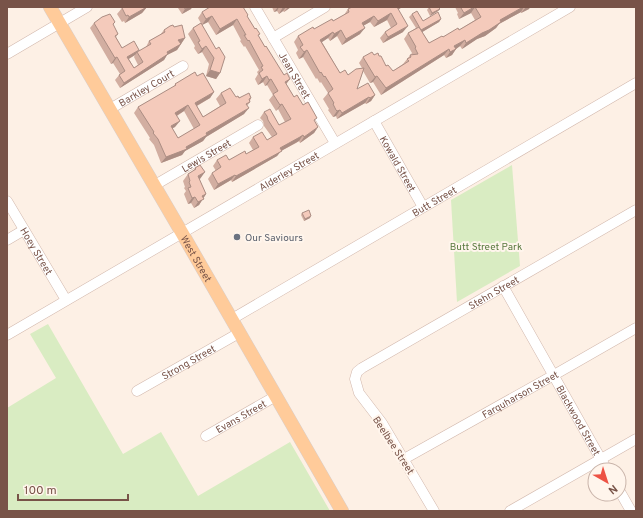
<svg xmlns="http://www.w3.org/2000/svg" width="643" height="518" font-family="Overpass,sans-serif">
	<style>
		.green { fill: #d9ecc2 }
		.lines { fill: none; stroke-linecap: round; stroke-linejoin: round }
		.minor-casing { stroke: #d2b8ad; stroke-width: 11 }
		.major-casing { stroke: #d9cfcc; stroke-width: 14 }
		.minor { stroke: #fff; stroke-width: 10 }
		.major { stroke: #ffcb9a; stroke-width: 13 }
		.wall { fill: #d2aea1; fill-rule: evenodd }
		.shaded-wall { fill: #ab8d83 }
		.building { fill: #f4cabb; stroke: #ab8d83; fill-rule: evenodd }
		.worship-dot { fill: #6b7280; stroke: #fff5ec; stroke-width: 1.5 }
		.labels { text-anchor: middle; stroke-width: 4; stroke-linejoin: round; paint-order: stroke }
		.street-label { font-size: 10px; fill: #785348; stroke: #fff5ec }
		.worship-label { font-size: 10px; fill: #5b616d; stroke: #fff5ec; text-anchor: start }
		.park-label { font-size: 10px; fill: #57783d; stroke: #fff5ec }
	</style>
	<rect width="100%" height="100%" fill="#fdf0e5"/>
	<g class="green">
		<path d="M512 165 520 266 457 302 451 200Z"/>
		<path d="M48 324 123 454 161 432 198 496 290 442 330 511H7V408L56 378 30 334Z"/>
	</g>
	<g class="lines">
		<defs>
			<g id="minor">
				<path id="s1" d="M255 7 335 143"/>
				<path d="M273 38 325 7"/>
				<path d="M7 54 87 7"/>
				<path id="s2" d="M110 109 183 66"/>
				<path id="s3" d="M374 121 423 207"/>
				<path id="s4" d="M155 185 258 125"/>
				<path id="s5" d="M7 201 66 300"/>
				<path d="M7 240 24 230"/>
				<path id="s6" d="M503 286 607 470"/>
				<path id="s7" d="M232 319 636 83"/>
				<path id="s8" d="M7 335 570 7"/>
				<path id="s9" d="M137 391 239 333"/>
				<path id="s10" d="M206 436 276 396"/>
				<path id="s11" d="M404 459 554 375 636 328"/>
				<path d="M619 490 631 511"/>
				<path id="s12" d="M434 511 382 423 359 393 355 379 357 372 362 368 636 210"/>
				<path d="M510 511 636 439"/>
			</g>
			<g id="major">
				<path id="s13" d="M50 7 182 233 342 511"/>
			</g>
		</defs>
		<use href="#minor" class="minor-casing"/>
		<use href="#major" class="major-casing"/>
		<use href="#minor" class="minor"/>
		<use href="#major" class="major"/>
	</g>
	<g class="wall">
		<path d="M147 7 142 13 125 23 124 21 122 22 117 14 122 8Z"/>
		<path d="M179 7H192L191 9 182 14 178 8Z"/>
		<path d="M272 7H291L284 12 283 11 279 14 277 11 274 12Z"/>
		<path d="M429 7 440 9 438 11 430 16 427 10Z"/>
		<path d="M455 7H530L529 9 521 13V12L499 24 496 28 485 36 477 39 462 49 460 46 456 49 452 55 446 58 444 55 381 95 373 82 370 83 363 71 357 89 375 95 371 101 366 104 365 103 337 119 336 116 333 117 328 110 329 109 323 99 328 93 321 82 320 83 317 78 316 79 303 57 299 59 296 53 298 50 294 42 298 36 333 21 344 15 348 9 401 8 398 10 403 32 383 43 380 38 385 32 391 28 387 20 374 27 370 22 363 26 360 34 342 45 337 36 330 41 328 38 322 42 340 73 348 75 362 68 359 63 363 57 374 55 393 71 403 64 412 53 404 39 408 33 416 28 409 17 412 14 423 21 441 19 439 22 422 32 429 43 459 30 475 20 471 13 459 19 457 14 458 13Z"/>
		<path d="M202 12 247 17 265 47 284 75 290 79 286 84 294 97 303 105 318 127 314 133 300 143 299 141 296 143 281 151 277 156 232 182 231 180 214 190 208 179 212 173 216 171 213 166 217 160H229L246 154 253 150 249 143 253 137 267 140 272 137 264 126 263 121 260 118 264 112 279 125 285 122 278 109 276 111 269 100 273 95 267 85 265 86 263 82 258 85 255 79 258 74 257 72 259 70 245 46 244 47 240 41 241 40 233 25 216 35 208 22 202 25 198 18Z"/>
		<path d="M115 22 113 25 118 34 116 37 122 48 138 52 146 47 149 41 160 35 164 30 174 27 185 38 177 50 167 55 164 60 120 88 115 80 120 74 113 63 111 64 90 28 94 23ZM135 55 134 57 138 65 134 68 129 59Z"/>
		<path d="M201 23 220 73 216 79 206 76 209 64 202 52 198 54 194 48 195 46 188 34 193 28Z"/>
		<path d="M197 76 214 92 210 98 197 106 203 117 220 106 216 99 221 93 236 97 251 98 250 101V102L247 106 244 114 206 137 203 141 185 151 182 155 161 163 154 145 149 139 150 138 134 113 138 107 174 87 175 84ZM184 111 194 129 178 138 172 128 175 127 177 116Z"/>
		<path d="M195 168 200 179H199L206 194 199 205 194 208 191 203 188 204 184 194 186 191 184 188 185 187 183 181 188 174 193 171Z"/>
		<path d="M302 213 310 218 304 221 301 215Z"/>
	</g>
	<g class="shaded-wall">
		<path d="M147 7 142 13 125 23 129 17Z"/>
		<path d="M189 7H192L191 9 182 14 185 9Z"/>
		<path d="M278 7H279L277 11 274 12Z"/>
		<path d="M283 7H286L283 11 279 14Z"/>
		<path d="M288 7H291L284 12Z"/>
		<path d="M397 7H402L392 13Z"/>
		<path d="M475 7 471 13 459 19 464 13Z"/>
		<path d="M523 7H524L521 12 499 24 496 28 485 36 477 39 462 49 466 43 500 20Z"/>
		<path d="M526 7H530L529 9 521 13Z"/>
		<path d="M440 9 438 11 430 16 432 13Z"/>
		<path d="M391 13 387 20 374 27 378 21Z"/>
		<path d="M212 16 208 22 202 25 206 19Z"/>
		<path d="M374 16 370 22 357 29 362 23Z"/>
		<path d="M237 19 233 25 216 35 220 29Z"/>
		<path d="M441 19 439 22 419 34 421 30Z"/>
		<path d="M408 26 403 32 383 43 388 37Z"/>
		<path d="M365 28 360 34 342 45 346 39Z"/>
		<path d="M341 30 337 36 330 41 334 34Z"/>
		<path d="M333 32 328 38 316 46 320 40Z"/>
		<path d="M185 38 181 44 174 45 178 40Z"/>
		<path d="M465 40 460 46 456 49 452 55 446 58 454 46Z"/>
		<path d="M181 44 177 50 167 55 164 60 120 88 124 83 167 52Z"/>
		<path d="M206 46 202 52 198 54 202 49Z"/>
		<path d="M449 49 444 55 381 95 386 88Z"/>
		<path d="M139 50 135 55 123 62 127 57Z"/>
		<path d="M307 50 303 57 299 59 304 52Z"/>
		<path d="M117 57 113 63 111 64 115 58Z"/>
		<path d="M210 70 220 73 216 79 206 76Z"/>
		<path d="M267 76 263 82 258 85 262 79Z"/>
		<path d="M377 76 373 82 370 83 375 77Z"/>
		<path d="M271 79 267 85 265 86 269 80Z"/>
		<path d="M290 79 286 84 285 82Z"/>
		<path d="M214 92 210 98 191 109 195 103Z"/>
		<path d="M375 95 371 101 366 104 370 98Z"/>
		<path d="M369 97 365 103 337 119 342 113Z"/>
		<path d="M282 104 278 109 276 111 280 105Z"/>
		<path d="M188 105 184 111 171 119 175 113Z"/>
		<path d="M249 108 244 114 206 137 203 141 185 151 182 155 161 163 166 157 186 147 206 133Z"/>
		<path d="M340 110 336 116 333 117 337 111Z"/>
		<path d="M180 121 175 127 167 131 171 126Z"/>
		<path d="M318 127 314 133 300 143 304 137Z"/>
		<path d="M303 135 299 141 281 151 277 156 232 182 236 176 280 148Z"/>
		<path d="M205 172 200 179 194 183 198 176Z"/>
		<path d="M235 175 231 180 214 190 218 184Z"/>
		<path d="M206 194 199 205 194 208 202 196Z"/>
		<path d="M195 197 191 203 188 204 192 198Z"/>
		<path d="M311 216 310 218 304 221 305 219Z"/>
	</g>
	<g class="building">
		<path d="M123 7H147L129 17 128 15 126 16 122 8Z"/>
		<path d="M184 7H189L185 9Z"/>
		<path d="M210 7H243L248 15 247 16 255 29 256 28 260 34 258 35 265 47 266 46 284 75 287 73 290 79 285 82 294 97 297 95 303 105 308 102 317 118 314 120 318 127 304 137 303 135 300 137 280 148 282 151 236 176 235 175 218 184 212 173 221 167 217 160 226 155 229 160 245 151 246 154 259 147 253 137 262 132 267 140 277 134 268 120 267 116 264 112 270 109 279 125 291 119 282 104 280 105 273 94 278 91 271 79 269 80 267 76 262 79 259 73 263 70 261 67 263 66 249 40 248 41 244 35H246L237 19 220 29 212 16 206 19 202 12Z"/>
		<path d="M352 7H397L408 26 388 37 385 32 397 24 391 13 378 21 374 16 362 23 365 28 346 39 341 30 334 34 333 32 320 40 340 73 345 70 348 75 356 69 364 68 357 89 368 83 375 95 370 98 369 97 342 113 340 110 337 111 336 110 333 104 334 103 328 93 333 89 325 76 324 77 321 72 320 73 307 50 304 52 300 47 303 45 298 36 313 27 314 29 332 19 333 21 349 12 348 9Z"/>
		<path d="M429 7H438L440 9 432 13Z"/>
		<path d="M463 7H474L464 13 461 8Z"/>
		<path d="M475 7H523L500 20 501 22 489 30 482 33 466 43 465 40 454 46 456 49 450 52 449 49 386 88 377 76 375 77 363 57 372 52 374 55 378 53 379 56H381L386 66 388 65 393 71 409 61 407 59 411 57 410 55 418 54 415 48 416 47 408 33 419 27 429 43 442 36 443 37 458 28 459 30 481 17Z"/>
		<path d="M417 11 423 21 438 12 441 19 421 30 412 14Z"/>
		<path d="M110 14 115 22 113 24 118 34 115 36 122 48 134 41 139 50 127 57 134 68 143 62 137 52 151 44 149 41 165 32 164 30 170 26 173 25 174 27 182 25 185 38 178 40 181 44 167 52 168 54 124 83 119 75 125 71 117 57 115 58 94 23 102 17Z"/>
		<path d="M201 23 216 49 219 47 225 57 220 73 210 70 214 58 206 46 202 49 198 42 200 41 193 28Z"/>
		<path d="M195 72 197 76 203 73 214 92 195 103 203 117 226 103 221 93 230 88 236 97 238 96 239 98 249 93 251 98 249 99 250 102 246 104 249 108 206 133 207 135 186 147 187 149 166 157 158 139 153 133 154 132 138 107 176 85 175 84ZM188 105 200 125 178 138 171 126 180 121 175 113Z"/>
		<path d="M200 165 205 172 198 176 206 194 202 196 204 199 198 202 195 197 192 198 188 188 191 187 189 182 190 181 188 174 196 169 195 168Z"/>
		<path d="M309 210 311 216 305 219 302 213Z"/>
	</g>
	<circle class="worship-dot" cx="237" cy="237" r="4"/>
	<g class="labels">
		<g class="street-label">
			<text dy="4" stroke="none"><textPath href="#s1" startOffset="79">Jean Street</textPath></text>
			<text dy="4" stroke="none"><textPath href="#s2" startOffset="42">Barkley Court</textPath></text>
			<text dy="4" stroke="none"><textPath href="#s4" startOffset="59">Lewis Street</textPath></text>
			<text dy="4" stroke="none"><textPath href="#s3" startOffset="49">Kowald Street</textPath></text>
			<text dy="4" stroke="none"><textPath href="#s8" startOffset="326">Alderley Street</textPath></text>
			<text dy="4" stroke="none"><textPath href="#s7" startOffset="234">Butt Street</textPath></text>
			<text dy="4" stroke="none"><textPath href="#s5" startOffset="58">Hoey Street</textPath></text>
			<text dy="4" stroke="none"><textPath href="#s13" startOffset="291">West Street</textPath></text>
			<text dy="4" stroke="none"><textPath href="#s12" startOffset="320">Stehn Street</textPath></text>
			<text dy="4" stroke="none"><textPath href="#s9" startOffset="59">Strong Street</textPath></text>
			<text dy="4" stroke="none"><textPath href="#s11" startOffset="133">Farquharson Street</textPath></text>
			<text dy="4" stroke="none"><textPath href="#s10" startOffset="40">Evans Street</textPath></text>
			<text dy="4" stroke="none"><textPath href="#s6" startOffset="154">Blackwood Street</textPath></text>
			<text transform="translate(394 445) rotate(57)" y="4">Beelbee Street</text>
		</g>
		<g class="worship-label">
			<text x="245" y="241">Our Saviours</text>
		</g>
		<g class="park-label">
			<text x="486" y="250">Butt Street Park</text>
		</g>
	</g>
	<rect width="643" height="518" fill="none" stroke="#785348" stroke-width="16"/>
	<g transform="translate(607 482) rotate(141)"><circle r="19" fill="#fff5ec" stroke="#c9b4aa"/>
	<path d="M0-3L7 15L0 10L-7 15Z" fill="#ed5244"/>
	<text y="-6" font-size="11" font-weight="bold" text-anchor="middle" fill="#785348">N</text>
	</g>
	<path d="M18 494v6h110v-6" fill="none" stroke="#785348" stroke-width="2"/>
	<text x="24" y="494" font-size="12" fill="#785348" stroke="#fff5ec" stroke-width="3" paint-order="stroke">100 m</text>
</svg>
